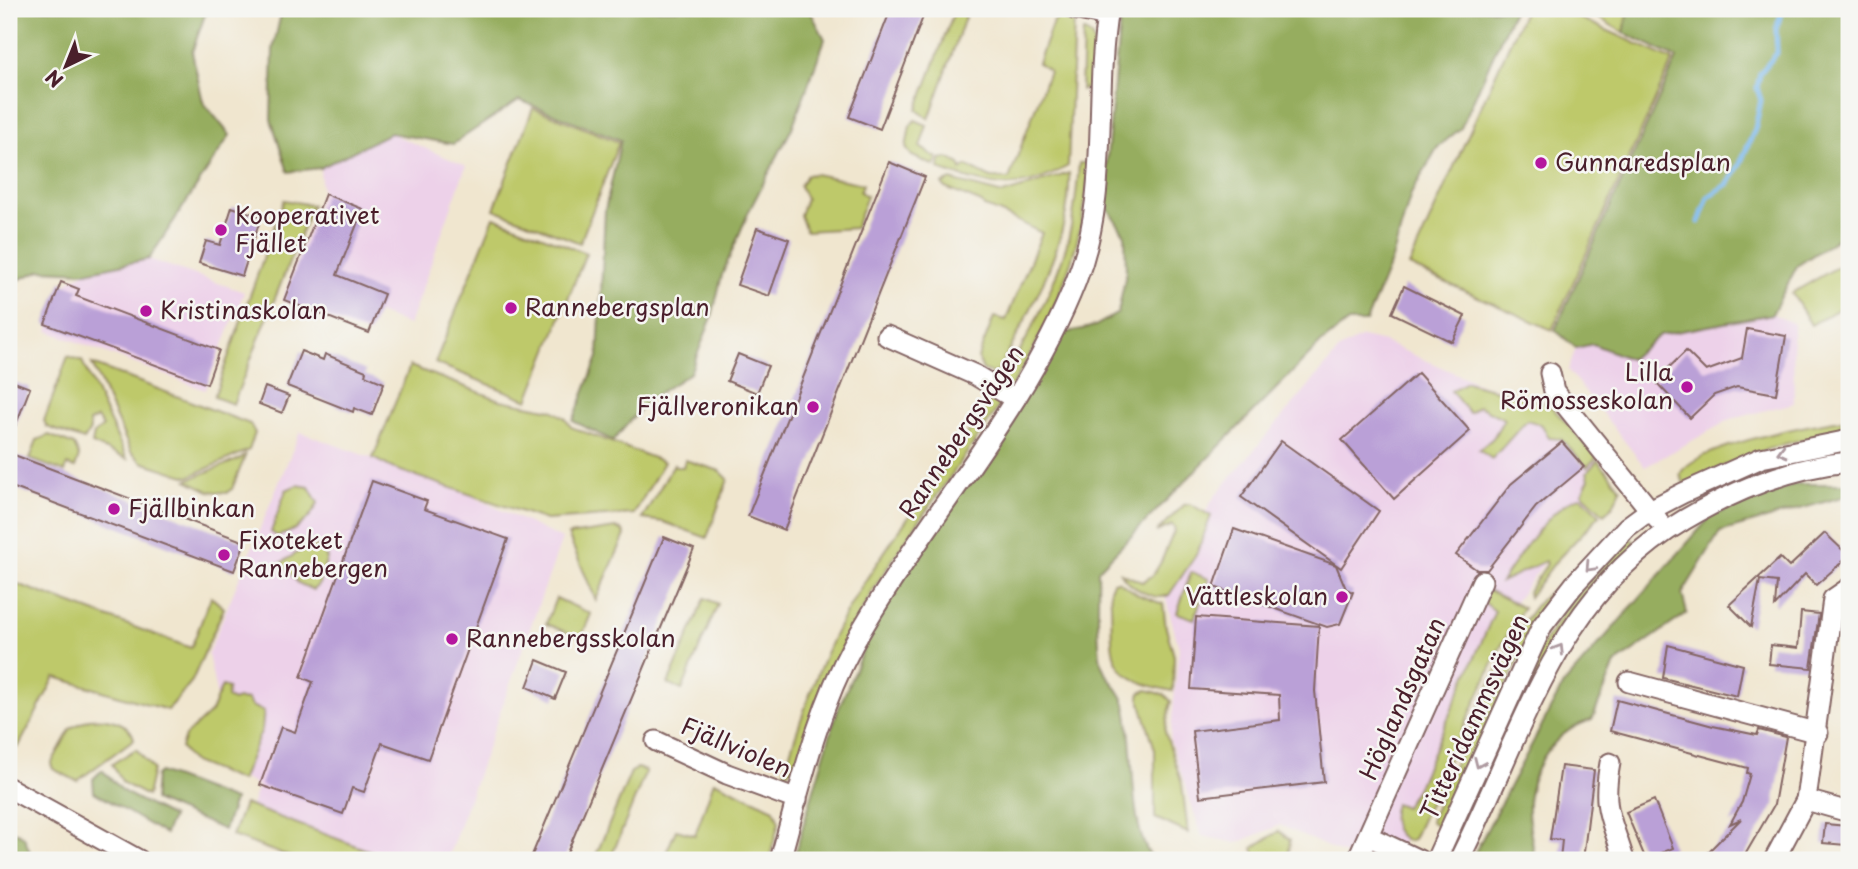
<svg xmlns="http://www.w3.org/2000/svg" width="1858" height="869" font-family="'Playpen Sans',sans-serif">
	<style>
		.built { fill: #edd1e9 }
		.green { fill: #bec96b; stroke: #84744b; stroke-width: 2 }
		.forest { fill: #96ad5f; stroke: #706645; stroke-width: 2 }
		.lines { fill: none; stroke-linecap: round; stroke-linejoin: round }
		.stream { stroke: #7bb9ee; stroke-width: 5 }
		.building { fill: #baa0d7 }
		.minor-casing { stroke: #846564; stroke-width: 23 }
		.minor { stroke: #fff; stroke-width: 19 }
		.oneway { stroke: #ae9aa0 }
		.poi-dot { fill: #b5179e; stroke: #f6f6f2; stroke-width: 2.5 }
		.labels { text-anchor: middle; stroke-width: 5; stroke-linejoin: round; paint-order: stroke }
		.poi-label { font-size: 24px; fill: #4a1f2b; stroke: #f6f6f2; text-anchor: start }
		.street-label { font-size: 24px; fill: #4a1f2b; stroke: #f6f6f2 }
	</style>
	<rect width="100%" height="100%" fill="#f6f6f2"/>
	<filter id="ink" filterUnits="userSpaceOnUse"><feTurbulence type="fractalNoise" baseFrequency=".0143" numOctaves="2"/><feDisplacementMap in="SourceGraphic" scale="14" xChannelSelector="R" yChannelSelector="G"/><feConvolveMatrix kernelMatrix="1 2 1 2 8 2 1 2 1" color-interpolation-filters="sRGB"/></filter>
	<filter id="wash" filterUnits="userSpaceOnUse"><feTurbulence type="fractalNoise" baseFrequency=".00686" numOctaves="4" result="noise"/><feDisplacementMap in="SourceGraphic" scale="28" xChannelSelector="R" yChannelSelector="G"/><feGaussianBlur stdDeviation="1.57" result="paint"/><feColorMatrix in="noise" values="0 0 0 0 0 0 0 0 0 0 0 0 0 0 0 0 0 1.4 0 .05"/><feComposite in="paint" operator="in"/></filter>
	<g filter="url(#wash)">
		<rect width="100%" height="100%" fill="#f0e6cf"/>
		<g class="built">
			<path d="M390 133 466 166 409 325 378 313 369 335 282 301 322 192 320 168Z"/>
			<path d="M149 259 244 292 205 390 48 331 69 281 86 272Z"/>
			<path d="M1772 314 1793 323 1794 403 1731 419 1645 467 1568 370 1576 348 1593 344 1630 359 1660 335Z"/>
			<path d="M1362 337 1384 342 1482 385 1549 402 1608 477 1512 606 1394 860H1356L1280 825 1237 843 1202 836 1170 740 1179 648 1163 588 1214 497 1341 348Z"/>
			<path d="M300 432 459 490 562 539 447 860H381L249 812 258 786 233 774 208 654Z"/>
		</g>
		<g class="green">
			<path d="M955 9H968L929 119 917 110Z"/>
			<path d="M1525 9H1560L1673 60 1552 330 1409 266Z"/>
			<path d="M1584 9H1629L1624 33Z"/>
			<path d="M1063 16 1074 21 1068 166C1018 195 990 187 939 169L940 159 948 158 960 164 961 170 967 166 991 178 1009 179 1049 71 1038 63 1053 22Z"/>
			<path d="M1083 31 1091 36 1095 46 1091 89 1081 90Z"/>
			<path d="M533 108 619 142 580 243 494 209Z"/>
			<path d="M915 120 927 125 920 147 937 158 935 166 912 156 906 148 910 126Z"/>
			<path d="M1079 163H1089C1082 330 962 448 878 582 842 640 820 701 798 766L783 774C803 713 822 651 855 597 925 483 1026 375 1066 247 1074 220 1077 191 1079 163Z"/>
			<path d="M1069 173C1072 239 1029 314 998 371L994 374 983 370 978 358 994 317 1006 320 1042 233C1022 224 1004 212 984 207L982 203 945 188 942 184 951 180 1003 194Z"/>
			<path d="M815 174 863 184 860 192 867 196 855 228 806 231 800 215 806 199 800 186 807 175Z"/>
			<path d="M284 200 312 205 233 404 214 397Z"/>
			<path d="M494 217 586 253 528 400 435 363Z"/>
			<path d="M1848 261 1849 303 1811 325 1792 293Z"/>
			<path d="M68 356 82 361 127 459 92 444 94 434 103 427 97 418 89 422 90 430 84 440 47 427 44 421Z"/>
			<path d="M92 364 250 424 255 433 249 450 188 477 142 462 131 452Z"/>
			<path d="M410 366 500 400 552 410 565 418 571 427 664 462 634 514 546 520 392 468 373 458Z"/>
			<path d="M1466 382 1549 404 1597 457 1587 467 1561 439 1549 438 1542 425 1527 420 1492 459 1479 450 1493 438 1504 419 1479 406 1469 413 1451 391Z"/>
			<path d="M1849 419V431C1789 439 1738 456 1685 485L1680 475C1689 447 1820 422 1849 419Z"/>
			<path d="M49 435 74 445 79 456 75 468 67 465 65 472 30 459 37 440Z"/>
			<path d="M246 454 232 489 227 493 209 491 187 480 240 459Z"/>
			<path d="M685 460 720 471 728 479 707 538 664 522 642 519 674 464 676 467H683Z"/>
			<path d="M1598 460 1621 489 1613 506 1604 514 1582 493 1589 479 1587 472Z"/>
			<path d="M297 485 309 487 318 503C311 519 294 533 277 536L271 532 286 490Z"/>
			<path d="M1582 497 1600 515 1556 561 1529 597 1528 592 1547 564 1545 561 1501 582C1516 560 1555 499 1582 497Z"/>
			<path d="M1190 504 1211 516 1196 555 1169 595C1155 602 1128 587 1121 573L1142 582 1153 575 1161 562 1175 529 1172 525 1156 532 1184 505Z"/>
			<path d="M616 528 622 530 625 535 596 600 568 535Z"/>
			<path d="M1628 536 1638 546 1599 582 1466 838 1454 833 1539 650 1565 609Z"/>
			<path d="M308 546 319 547 327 558 319 584 313 590 298 583 281 563Z"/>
			<path d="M1191 572 1209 579 1194 619 1177 613Z"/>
			<path d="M9 581 191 648 211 597 224 608 192 681 168 710 55 677 19 746 9 752Z"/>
			<path d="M1118 581 1139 595 1163 604 1166 628 1174 656 1173 691C1096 677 1116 650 1110 589L1113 582Z"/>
			<path d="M1484 588 1523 608 1499 650 1413 839 1408 841C1391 833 1390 819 1395 803L1405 807 1420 782 1495 611 1481 600Z"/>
			<path d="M1554 590 1526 642 1442 829 1430 821C1449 779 1518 601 1554 590Z"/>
			<path d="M556 598 591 614 581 638 546 624Z"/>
			<path d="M705 598 718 604 682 690 668 684Z"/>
			<path d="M222 686 228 688 227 698 233 701 238 699 248 700 251 706 264 711 262 729 241 781 191 761 181 748 185 736 211 712Z"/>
			<path d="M1147 690 1165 695 1171 701 1165 731 1182 784 1188 833 1155 818V750L1139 697 1140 693Z"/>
			<path d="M89 719C106 717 130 721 134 739L77 781 53 769 51 764 71 728Z"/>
			<path d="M136 749 153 769 147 796 123 783 112 764Z"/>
			<path d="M637 768 646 771 610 860H594L631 772Z"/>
			<path d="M714 781 774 809 779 822 769 860H663L676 830 695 835Z"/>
			<path d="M244 804 394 860H298L232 836Z"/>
			<path d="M1279 831 1290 840 1289 852 1278 860H1257L1253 848Z"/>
		</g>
		<g class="forest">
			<path d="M9 9H207L192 52 203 102 230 135 149 259 86 272 41 270 9 284Z"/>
			<path d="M282 9H809L825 39 792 128 749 211 722 275 712 317 690 373 648 400 613 441 573 421 598 357 605 210 621 140 519 100 453 144 390 133 320 168 288 172 271 119 273 49Z"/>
			<path d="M1121 9H1514L1461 128 1437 148 1411 194 1392 259 1366 322H1348L1321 343 1098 570C1099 599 1096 633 1101 662 1104 677 1121 689 1125 704 1136 745 1127 832 1154 860H793L836 715 886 594 981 461 1065 333 1095 326 1118 313 1126 273 1125 235 1103 201Z"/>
			<path d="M1629 9H1849V231L1797 266 1772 314 1660 335 1630 359 1593 344 1576 348 1555 330 1677 58 1624 33Z"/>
			<path d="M1795 484H1849V495L1720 532 1682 594 1687 613 1615 664 1592 720C1558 729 1535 761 1529 795 1525 814 1533 841 1535 860H1471L1563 685 1711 516Z"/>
			<path d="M102 770 124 792 172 817 165 834 94 792 93 779Z"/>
			<path d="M160 772 234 800 224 830 154 800 156 775Z"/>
			<path d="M9 828 24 837 33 860H9Z"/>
		</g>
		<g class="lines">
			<path class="stream" d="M1699 222 1708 197 1729 183 1740 164 1755 129 1761 100 1757 88 1760 73 1777 53 1776 29 1783 9"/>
		</g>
		<g id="blocks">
			<g class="building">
				<path d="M891 9H926L880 129 849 117Z"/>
				<path d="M889 162 925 177 784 530 748 516Z"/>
				<path d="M325 194 363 209 337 275 384 294 369 333 284 300Z"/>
				<path d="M232 207 261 217 242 276 199 263 206 241 220 245Z"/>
				<path d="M757 228 789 239 769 296 737 285Z"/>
				<path d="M61 282 79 289 76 296 219 350 207 384 45 324Z"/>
				<path d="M1404 286 1465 316 1452 342 1392 313Z"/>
				<path d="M1747 329 1786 336 1776 394 1737 387 1714 395 1690 418 1655 381 1686 351 1706 371 1742 358Z"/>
				<path d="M301 351 323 360 325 354 366 371 365 375 384 383 372 415 354 408 353 412 287 386Z"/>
				<path d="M738 354 768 366 757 393 727 381Z"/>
				<path d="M1418 373 1470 431 1394 499 1342 440Z"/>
				<path d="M9 380 30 388 10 440 9 439Z"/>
				<path d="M265 387 289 396 282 413 259 404Z"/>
				<path d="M1281 441 1379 511 1341 568 1241 497Z"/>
				<path d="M1562 442 1584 467 1536 507 1487 570H1477L1456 555 1511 484Z"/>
				<path d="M9 453 245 542 234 571 9 486Z"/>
				<path d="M372 481 427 501 424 509 508 539 428 759 382 743 364 792 352 788 343 814 260 785 281 727 295 732 313 682 301 677Z"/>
				<path d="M1234 529 1336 565 1346 589 1353 592 1340 624 1327 627 1214 587Z"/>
				<path d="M1825 533 1849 556 1816 585 1805 574 1775 606 1777 582 1760 580 1751 627 1729 605 1780 558 1789 567Z"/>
				<path d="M664 537 694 549 564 860H530Z"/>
				<path d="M1801 612 1819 614 1811 668 1769 664 1771 645 1798 648Z"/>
				<path d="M1196 617 1319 626 1315 691 1324 782 1200 797 1192 731 1280 720 1279 695 1191 689Z"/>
				<path d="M1668 645 1743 665 1737 696 1663 678Z"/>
				<path d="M537 660 566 672 555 699 527 687Z"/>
				<path d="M1617 700 1713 726 1757 735 1759 730 1786 737 1774 805 1742 860H1700L1741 819 1730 824 1742 802 1750 774 1747 773 1748 768 1610 731Z"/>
				<path d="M1561 766 1594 770 1583 860H1560L1562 840 1550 839Z"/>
				<path d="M1654 800 1673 848 1646 860 1626 812Z"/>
				<path d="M1825 824 1847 826 1846 845 1823 843Z"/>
			</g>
		</g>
	</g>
	<g filter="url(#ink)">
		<use href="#blocks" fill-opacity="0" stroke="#846564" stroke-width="2"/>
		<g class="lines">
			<defs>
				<g id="minor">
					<path d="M1074 9 1107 16"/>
					<path d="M887 336 975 375 1015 399"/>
					<path d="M1550 373 1554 391 1658 520"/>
					<path d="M1629 682 1818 733"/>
					<path d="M656 741 727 774 797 800"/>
					<path d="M1610 763C1601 811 1612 818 1624 860"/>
					<path d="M9 788 139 860"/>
					<path d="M1806 800 1849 812"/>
					<path d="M1368 836 1419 860"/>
					<path d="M780 860C800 788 817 711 853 645 922 521 1024 414 1076 281 1111 193 1093 99 1108 9"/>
					<path d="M1357 860 1482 581"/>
					<path d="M1436 860 1542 626 1577 581 1627 527 1650 510 1683 493 1761 458 1849 440"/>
					<path d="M1459 860C1523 734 1555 596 1684 520 1735 490 1790 467 1849 462"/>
					<path d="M1774 860 1806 800 1833 599 1849 588"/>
				</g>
			</defs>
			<use href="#minor" class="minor-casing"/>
			<use href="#minor" class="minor"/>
		</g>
		<defs><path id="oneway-chevron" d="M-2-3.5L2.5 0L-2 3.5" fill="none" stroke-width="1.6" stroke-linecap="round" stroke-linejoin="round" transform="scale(1.75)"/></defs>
		<g class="oneway">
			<use href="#oneway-chevron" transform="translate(1782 452) rotate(165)"/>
			<use href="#oneway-chevron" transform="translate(1590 567) rotate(133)"/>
			<use href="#oneway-chevron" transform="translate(1559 649) rotate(-59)"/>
			<use href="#oneway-chevron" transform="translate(1479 763) rotate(114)"/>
		</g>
	</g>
	<g class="poi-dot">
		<circle cx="1541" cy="163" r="7"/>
		<circle cx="221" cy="230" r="7"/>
		<circle cx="511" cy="308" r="7"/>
		<circle cx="146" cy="311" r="7"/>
		<circle cx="1687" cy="387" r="7"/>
		<circle cx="813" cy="407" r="7"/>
		<circle cx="114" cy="509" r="7"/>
		<circle cx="224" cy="555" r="7"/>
		<circle cx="1342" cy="597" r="7"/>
		<circle cx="452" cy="639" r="7"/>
	</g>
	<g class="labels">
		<g class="poi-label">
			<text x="1555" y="171">Gunnaredsplan</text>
			<text x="235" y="224">Kooperativet<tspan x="235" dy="28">Fjället</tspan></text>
			<text x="525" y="316">Rannebergsplan</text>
			<text x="160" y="319">Kristinaskolan</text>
			<text x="1673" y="381" text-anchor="end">Lilla<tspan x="1673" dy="28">Römosseskolan</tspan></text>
			<text x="799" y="415" text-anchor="end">Fjällveronikan</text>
			<text x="128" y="517">Fjällbinkan</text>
			<text x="238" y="549">Fixoteket<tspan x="238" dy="28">Rannebergen</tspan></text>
			<text x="1328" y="605" text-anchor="end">Vättleskolan</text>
			<text x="466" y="647">Rannebergsskolan</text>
		</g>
		<g class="street-label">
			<text transform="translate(962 432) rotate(-56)" y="8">Rannebergsvägen</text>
			<text transform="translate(1403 699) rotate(-66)" y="8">Höglandsgatan</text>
			<text transform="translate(1475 717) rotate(-65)" y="8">Titteridammsvägen</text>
			<text transform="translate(736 748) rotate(23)" y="8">Fjällviolen</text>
		</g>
	</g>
	<rect width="1858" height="869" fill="none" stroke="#f6f6f2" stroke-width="35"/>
	<g transform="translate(66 66) rotate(223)" stroke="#f6f6f2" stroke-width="5" paint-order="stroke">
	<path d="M0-5L12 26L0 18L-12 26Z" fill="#4a1f2b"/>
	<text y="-10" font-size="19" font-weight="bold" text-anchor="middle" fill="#4a1f2b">N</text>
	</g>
</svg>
